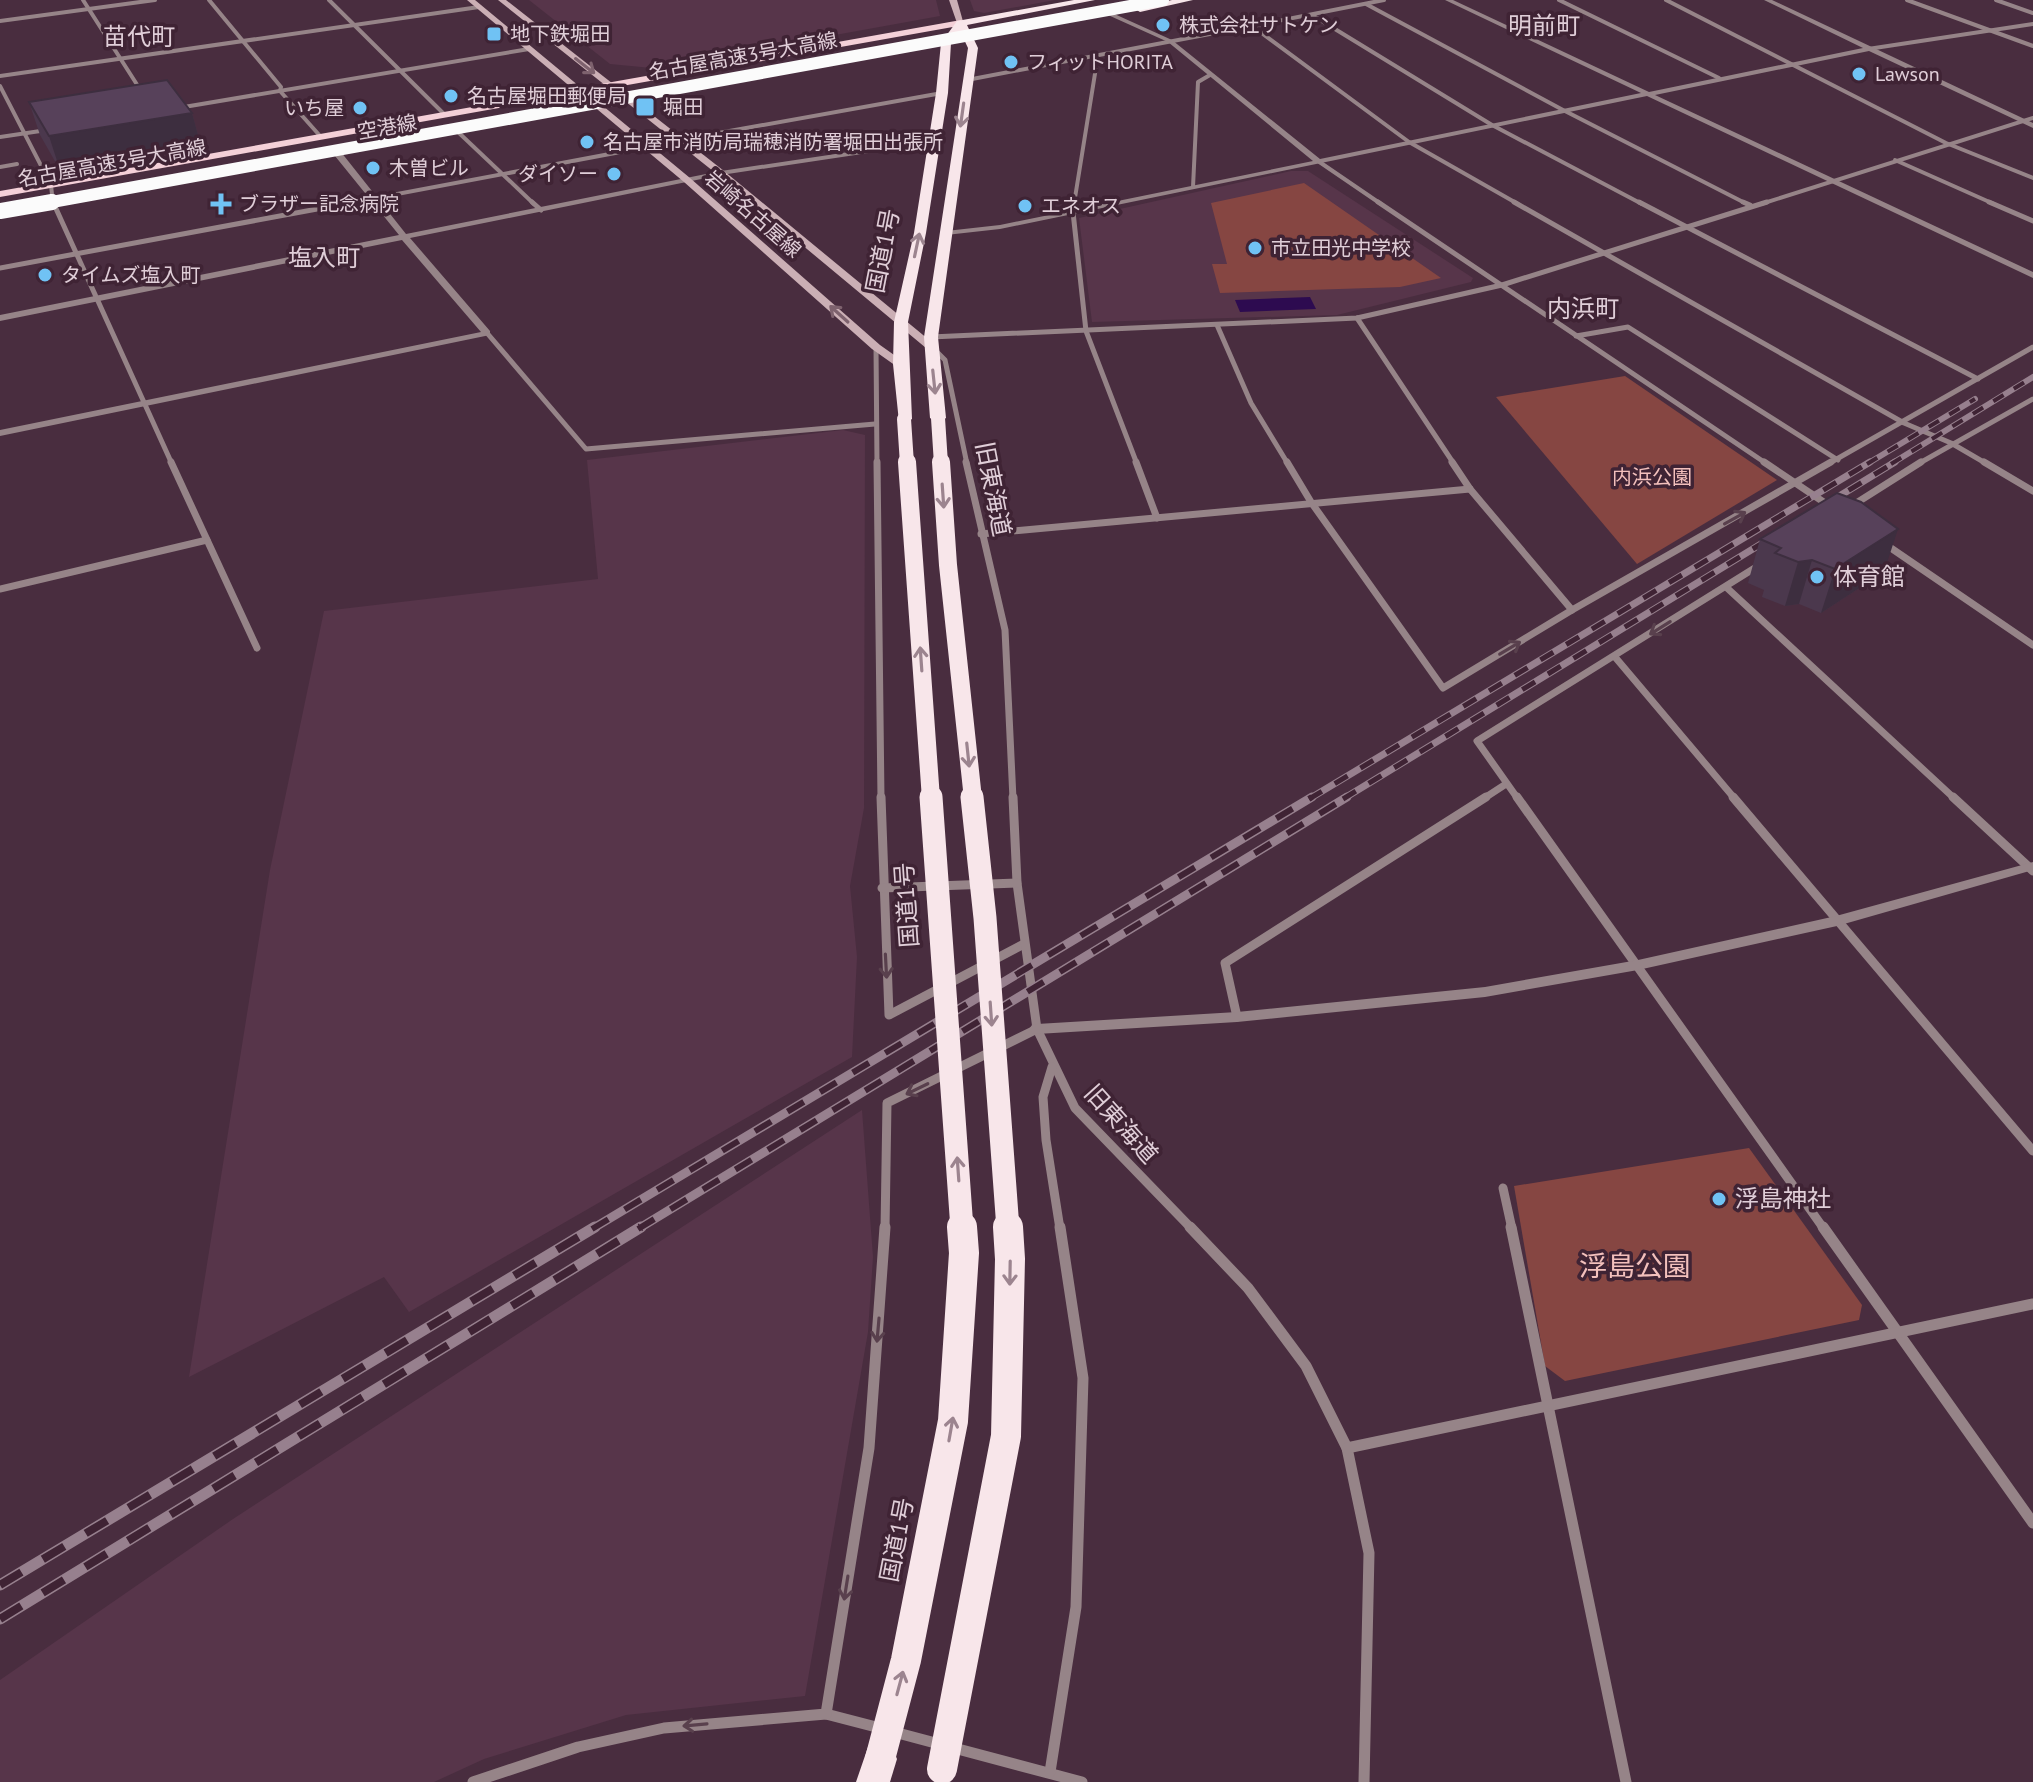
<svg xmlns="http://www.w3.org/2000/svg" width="2033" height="1782" font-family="'PT Sans','Noto Sans JP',sans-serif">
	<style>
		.built { fill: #57354a }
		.green { fill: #864642 }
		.water { fill: #2d0b50 }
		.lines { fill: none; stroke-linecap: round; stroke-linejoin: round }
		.pedestrian { stroke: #968488; stroke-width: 4 }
		.minor-far4 { stroke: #968488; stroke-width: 4 }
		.minor-far3 { stroke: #968488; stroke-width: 5 }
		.minor-far2 { stroke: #968488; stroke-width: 7 }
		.minor-far1 { stroke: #968488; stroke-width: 9 }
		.minor { stroke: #968488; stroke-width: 11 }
		.tertiary { fill: #968488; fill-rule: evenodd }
		.secondary { fill: #cbafb5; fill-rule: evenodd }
		.primary { fill: #f4d0d8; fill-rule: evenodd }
		.trunk { fill: #f8e6ea; fill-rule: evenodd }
		.rail-far3-casing { stroke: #97808e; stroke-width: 6 }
		.rail-far2-casing { stroke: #97808e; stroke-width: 7 }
		.rail-far1-casing { stroke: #97808e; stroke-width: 9 }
		.rail-casing { stroke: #97808e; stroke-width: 11 }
		.rail-far3 { stroke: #3f2334; stroke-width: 4; stroke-dasharray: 12; stroke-linecap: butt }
		.rail-far2 { stroke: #3f2334; stroke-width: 5; stroke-dasharray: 15; stroke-linecap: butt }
		.rail-far1 { stroke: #3f2334; stroke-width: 6; stroke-dasharray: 19; stroke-linecap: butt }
		.rail { stroke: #3f2334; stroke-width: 8; stroke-dasharray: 25; stroke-linecap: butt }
		.trunk-bridge-far3 { stroke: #f8e6ea; stroke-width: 14 }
		.trunk-bridge-far2 { stroke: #f8e6ea; stroke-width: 18 }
		.trunk-bridge-far1 { stroke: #f8e6ea; stroke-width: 23 }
		.trunk-bridge { stroke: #f8e6ea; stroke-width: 30 }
		.motorway-bridge-far1 { stroke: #fbfbfb; stroke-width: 12 }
		.motorway-bridge { stroke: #fbfbfb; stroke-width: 16 }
		.wall { fill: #4b384d }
		.shaded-wall { fill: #3d2e3f }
		.building { fill: #57415a; stroke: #3d2e3f; stroke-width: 2 }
		.oneway { stroke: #7e626e }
		.oneway2 { stroke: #9c848f }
		.oneway3 { stroke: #59404d }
		.poi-dot { fill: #70c2f4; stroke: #3f2334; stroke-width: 3 }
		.labels { text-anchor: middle; stroke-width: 7; stroke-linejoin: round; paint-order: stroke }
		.far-poi-label { font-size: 20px; fill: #e0ced8; stroke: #3f2334; text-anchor: start }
		.far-street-label { font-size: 20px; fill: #e0ced8; stroke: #3f2334 }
		.far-park-label { font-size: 20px; fill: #f3c0bc; stroke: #3f2334 }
		.far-quarter-label { font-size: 24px; fill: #e0ced8; stroke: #3f2334 }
		.street-label { font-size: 24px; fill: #e0ced8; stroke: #3f2334 }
		.poi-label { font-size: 24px; fill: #e0ced8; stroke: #3f2334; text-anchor: start }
		.near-park-label { font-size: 28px; fill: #f3c0bc; stroke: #3f2334 }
	</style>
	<rect width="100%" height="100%" fill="#492d3f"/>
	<g class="built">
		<path d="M529 0H936L940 16 652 68 610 64Z"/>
		<path d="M970 0H1055L984 13 974 11Z"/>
		<path d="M1291 171H1308L1473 278 1471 282 1337 315 1092 322 1079 218Z"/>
		<path d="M843 430 865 435 864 808 850 886 857 957 852 1057 409 1312 384 1277 189 1377 270 870 324 611 598 579 587 460Z"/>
		<path d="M862 1110 873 1257 868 1332 805 1696 626 1715 484 1759 434 1782H0V1680L233 1519Z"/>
	</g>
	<g class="green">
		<path d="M1304 183 1441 278 1400 287 1220 293 1212 264H1227L1211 203Z"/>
		<path d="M1625 376 1777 480 1637 564 1496 397Z"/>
		<path d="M1749 1148 1862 1305 1859 1320 1565 1381 1545 1366 1514 1186Z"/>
	</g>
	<path class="water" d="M1310 297 1316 309 1240 312 1235 300Z"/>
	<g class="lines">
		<path class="pedestrian" d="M0 167 17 164"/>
		<g class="minor-far4">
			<path d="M83 0 143 94"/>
			<path d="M209 0 281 87 280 91 321 137"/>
			<path d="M329 0 445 115"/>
			<path d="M1384 0 1252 26 1409 142 1518 204"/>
			<path d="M1559 0 1719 78"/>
			<path d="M1666 0 1946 143 2033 178"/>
			<path d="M1907 0 2033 46"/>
			<path d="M1996 0 2033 13"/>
			<path d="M1366 4 1563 110 1747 204"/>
			<path d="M1312 15 1492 125 1642 204"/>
			<path d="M0 21 155 0"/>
			<path d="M1868 49 2033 24"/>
			<path d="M0 76 479 7"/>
			<path d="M967 80 1252 26"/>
			<path d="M0 86 51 185 53 204"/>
			<path d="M178 108 529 49"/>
			<path d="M458 132 534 204"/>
			<path d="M0 137 47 130"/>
			<path d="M679 140 942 93"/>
			<path d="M1895 160 1994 204"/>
			<path d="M1318 161 1381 204"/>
			<path d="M1193 187 1198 82 1210 75"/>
			<path d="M344 204 647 147"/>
			<path d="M1074 204 1098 55"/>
			<path d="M1761 204 2033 118"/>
		</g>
		<g class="minor-far3">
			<path d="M53 202 172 464"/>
			<path d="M532 202 541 210"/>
			<path d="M1075 202 1073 212 1086 331 1137 464"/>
			<path d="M1378 202 1767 464"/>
			<path d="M1514 202 1904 423 1951 443 1987 464"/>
			<path d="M1639 202 1978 379"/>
			<path d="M1743 202 1750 205"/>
			<path d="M1989 202 2033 221"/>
			<path d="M0 268 355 202"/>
			<path d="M1357 318 1454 464"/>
			<path d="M1217 325 1251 403 1288 464"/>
			<path d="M487 333 586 449 875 424"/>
			<path d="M1576 336 1628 327 1838 460"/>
			<path d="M931 337 1357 318 1502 285 1767 202"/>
			<path d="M876 347 877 464"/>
			<path d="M935 350 945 360 967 464"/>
			<path d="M1828 464 2033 347"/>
			<path d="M1918 464 2033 399"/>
		</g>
		<g class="minor-far2">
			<path d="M171 462 257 648"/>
			<path d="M877 462 881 799"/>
			<path d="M966 462 1005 630 1013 799"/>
			<path d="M1136 462 1157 518"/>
			<path d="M1287 462 1311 502 1443 688 1572 610 1831 462"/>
			<path d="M1452 462 1470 489 1572 610"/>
			<path d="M1764 462 1831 507"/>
			<path d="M1984 462 2033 491"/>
			<path d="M1850 507 1921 462"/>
			<path d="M981 534 1470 489"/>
			<path d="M1885 544 2033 645"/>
			<path d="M1726 587 1955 799"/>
			<path d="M0 589 207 540"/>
			<path d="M1615 657 1735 799"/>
			<path d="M1483 799 1506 784"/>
			<path d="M1518 799 1477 741 1758 566"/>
		</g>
		<g class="minor-far1">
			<path d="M881 797 889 1015 1024 944"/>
			<path d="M1013 797 1017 883 1037 1029 1075 1108 1192 1229"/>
			<path d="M1517 797 1824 1229"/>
			<path d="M1733 797 2033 1151"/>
			<path d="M1953 797 2033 871"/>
			<path d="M882 888 1017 883"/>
			<path d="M1237 1017 1225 963 1486 797"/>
			<path d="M1052 1067 1043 1097 1046 1140 1060 1229"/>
			<path d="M1503 1188 1512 1229"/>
			<path d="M885 1229 887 1103 1037 1029"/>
		</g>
		<g class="minor">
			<path d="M1190 1227 1248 1288 1306 1366 1347 1448 1369 1553 1364 1782"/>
			<path d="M1511 1227 1626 1782"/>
			<path d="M1823 1227 2033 1523"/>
			<path d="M1347 1448 2033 1304"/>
			<path d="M826 1714 880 1728"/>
			<path d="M894 1732 1082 1782"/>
			<path d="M1050 1772 1076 1607 1083 1378 1060 1227"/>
			<path d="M473 1782 578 1747 664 1728 826 1714 869 1448 885 1227"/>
		</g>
		<g class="tertiary">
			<path d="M1445 0H1453L1649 92 1863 48 1764 0H1772L2033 123V128L1869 51 1655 95 2033 272V278L1647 96 1000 229 946 235 942 233 946 231 1000 225 1313 161 1168 42 1108 15 1110 12 1172 40 1320 159 1641 93Z"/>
			<path d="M933 143H936V147L902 148 721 175 410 238 490 331V335L0 436V430L481 332 402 240 0 321V315L399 235 335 156V152H341L406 234 721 171 902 144Z"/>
			<path d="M2033 862V870L1837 926 1638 970 1485 997 1237 1022 1037 1034 1032 1033 1029 1029 1032 1025 1037 1024 1237 1012 1485 987 1638 960 1836 916Z"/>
		</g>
		<g class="secondary">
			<path d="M467 0H475L690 178 880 345 904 362V366H896L872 349 684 182Z"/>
			<path d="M498 0H506L724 171 934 344V348H926L718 175Z"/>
			<path d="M949 0H957L964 25 957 23Z"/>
		</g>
		<path class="primary" d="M961 20 964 25 0 197V191Z"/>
		<g class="trunk">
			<path d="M1074 0H1095L967 25 978 48 938 337 946 418 938 423 930 418 924 337 968 48 960 31 951 43 948 93 926 233 908 322 912 419 904 424 899 422 893 364 894 322 914 233 936 93 941 43 957 21Z"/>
			<path d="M1172 0H1193L1140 12 1135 9Z"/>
			<path d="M880 1742 892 1747 897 1759 890 1782H856L868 1747Z"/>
		</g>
		<defs>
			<g id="rail-far3">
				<path d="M1867 464 1975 399"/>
				<path d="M1891 464 2033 377"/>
			</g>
			<g id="rail-far2">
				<path d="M1823 506 1895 462"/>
				<path d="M1309 799 1870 462"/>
				<path d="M1343 799 1779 533"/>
			</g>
			<g id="rail-far1">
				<path d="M592 1229 1312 797"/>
				<path d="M638 1229 1347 797"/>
			</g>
			<g id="rail">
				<path d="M0 1585 595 1227"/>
				<path d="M0 1619 641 1227"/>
			</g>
		</defs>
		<use href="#rail-far3" class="rail-far3-casing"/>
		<use href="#rail-far2" class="rail-far2-casing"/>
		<use href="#rail-far1" class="rail-far1-casing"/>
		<use href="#rail" class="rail-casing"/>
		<use href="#rail-far3" class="rail-far3"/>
		<use href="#rail-far2" class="rail-far2"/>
		<use href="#rail-far1" class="rail-far1"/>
		<use href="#rail" class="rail"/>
		<g class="trunk-bridge-far3">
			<path d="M938 418 941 464"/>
			<path d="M904 419 907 464"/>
		</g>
		<g class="trunk-bridge-far2">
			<path d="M907 462 931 799"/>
			<path d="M941 462 948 565 973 799"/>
		</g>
		<g class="trunk-bridge-far1">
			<path d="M931 797 962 1229"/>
			<path d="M972 797 985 918 1008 1229"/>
		</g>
		<g class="trunk-bridge">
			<path d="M880 1759 906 1660 953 1421 964 1253 962 1227"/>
			<path d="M942 1769 1006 1436 1010 1259 1008 1227"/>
		</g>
		<path class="motorway-bridge-far1" d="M41 204 1163 0"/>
		<path class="motorway-bridge" d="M0 211 52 202"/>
	</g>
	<g class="wall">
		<path d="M29 102 192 113 201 146 60 170 40 135Z"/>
		<path d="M1760 539 1884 572 1821 613 1799 604 1785 606 1762 597 1764 590 1748 583Z"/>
	</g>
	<g class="shaded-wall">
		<path d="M192 113 201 146 60 170 49 136Z"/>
		<path d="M1898 529 1884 572 1821 613 1835 569Z"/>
		<path d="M1812 560 1799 604 1785 606 1798 562Z"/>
	</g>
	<g class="building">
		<path d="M167 80 192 113 49 136 29 102Z"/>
		<path d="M1837 493 1861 502 1898 529 1835 569 1812 560 1798 562 1775 553 1781 548 1760 539Z"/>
	</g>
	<defs><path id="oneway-shaft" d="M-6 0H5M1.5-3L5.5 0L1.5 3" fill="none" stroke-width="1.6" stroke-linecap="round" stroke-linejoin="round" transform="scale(2)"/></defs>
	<g class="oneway">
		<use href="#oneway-shaft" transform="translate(585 66) rotate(38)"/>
		<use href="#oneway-shaft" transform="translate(839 314) rotate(-138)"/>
	</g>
	<g class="oneway2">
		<use href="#oneway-shaft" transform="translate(962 115) rotate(98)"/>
		<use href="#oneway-shaft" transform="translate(917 245) rotate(-78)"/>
		<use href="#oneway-shaft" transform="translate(934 382) rotate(84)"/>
		<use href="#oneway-shaft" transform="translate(943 496) rotate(86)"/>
		<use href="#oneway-shaft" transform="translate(921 659) rotate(-94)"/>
		<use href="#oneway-shaft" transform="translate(968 755) rotate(84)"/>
		<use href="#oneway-shaft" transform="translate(991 1014) rotate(86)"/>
		<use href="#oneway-shaft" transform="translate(958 1169) rotate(-94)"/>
		<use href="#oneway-shaft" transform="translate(1010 1273) rotate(91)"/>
		<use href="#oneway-shaft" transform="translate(951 1429) rotate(-80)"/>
		<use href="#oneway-shaft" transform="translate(900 1683) rotate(-75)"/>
	</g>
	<g class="oneway3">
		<use href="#oneway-shaft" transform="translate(1735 518) rotate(-29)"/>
		<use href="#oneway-shaft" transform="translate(1660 628) rotate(148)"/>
		<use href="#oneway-shaft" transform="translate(1510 648) rotate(-31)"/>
		<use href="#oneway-shaft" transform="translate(886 966) rotate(87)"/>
		<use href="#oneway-shaft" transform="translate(917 1089) rotate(154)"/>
		<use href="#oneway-shaft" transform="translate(878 1330) rotate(95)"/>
		<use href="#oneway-shaft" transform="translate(846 1588) rotate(99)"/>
		<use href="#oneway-shaft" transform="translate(695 1725) rotate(175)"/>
	</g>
	<g class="poi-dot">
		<circle cx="1163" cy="25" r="8"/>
		<rect x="486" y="26" width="16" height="16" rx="4"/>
		<circle cx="1011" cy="62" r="8"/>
		<circle cx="1859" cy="74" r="8"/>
		<circle cx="451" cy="96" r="8"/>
		<rect x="635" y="97" width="20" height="20" rx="4"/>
		<circle cx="360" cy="108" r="8"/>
		<circle cx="587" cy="142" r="8"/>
		<circle cx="373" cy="168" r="8"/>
		<circle cx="614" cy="174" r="8"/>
		<path d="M217 192h8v8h8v8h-8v8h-8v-8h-8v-8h8z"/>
		<circle cx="1025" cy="206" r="8"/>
		<circle cx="1255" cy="248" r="8"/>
		<circle cx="45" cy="275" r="8"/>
		<circle cx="1817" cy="577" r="8"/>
		<circle cx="1719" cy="1199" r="8"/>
	</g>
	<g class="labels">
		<g class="far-poi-label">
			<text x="1179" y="32">株式会社サトケン</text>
			<text x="510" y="41">地下鉄堀田</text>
			<text x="1027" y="69">フィットHORITA</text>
			<text x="1875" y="81">Lawson</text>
			<text x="467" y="103">名古屋堀田郵便局</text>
			<text x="663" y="114">堀田</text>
			<text x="344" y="115" text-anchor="end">いち屋</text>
			<text x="603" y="149">名古屋市消防局瑞穂消防署堀田出張所</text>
			<text x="389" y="175">木曽ビル</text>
			<text x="598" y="181" text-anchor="end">ダイソー</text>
			<text x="239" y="211">ブラザー記念病院</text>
			<text x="1041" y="213">エネオス</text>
			<text x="1271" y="255">市立田光中学校</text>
			<text x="61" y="282">タイムズ塩入町</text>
		</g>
		<g class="far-street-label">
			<text transform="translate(743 56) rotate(-10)" y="7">名古屋高速3号大高線</text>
			<text transform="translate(387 127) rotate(-10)" y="7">空港線</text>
			<text transform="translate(112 163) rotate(-10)" y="7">名古屋高速3号大高線</text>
			<text transform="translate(753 214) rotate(41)" y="7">岩崎名古屋線</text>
		</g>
		<g class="far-park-label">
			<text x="1652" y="484">内浜公園</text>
		</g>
		<g class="far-quarter-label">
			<text x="1544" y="34">明前町</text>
			<text x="139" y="45">苗代町</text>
			<text x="324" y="266">塩入町</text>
			<text x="1583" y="317">内浜町</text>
		</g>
		<g class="street-label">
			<text transform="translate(883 251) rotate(-79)" y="8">国道1号</text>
			<text transform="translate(993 489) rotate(79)" y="8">旧東海道</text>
			<text transform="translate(907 905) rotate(-94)" y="8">国道1号</text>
			<text transform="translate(1121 1124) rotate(48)" y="8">旧東海道</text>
			<text transform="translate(897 1540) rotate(-79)" y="8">国道1号</text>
		</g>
		<g class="poi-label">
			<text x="1833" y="585">体育館</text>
			<text x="1735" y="1207">浮島神社</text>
		</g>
		<g class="near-park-label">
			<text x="1635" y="1276">浮島公園</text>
		</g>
	</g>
</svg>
